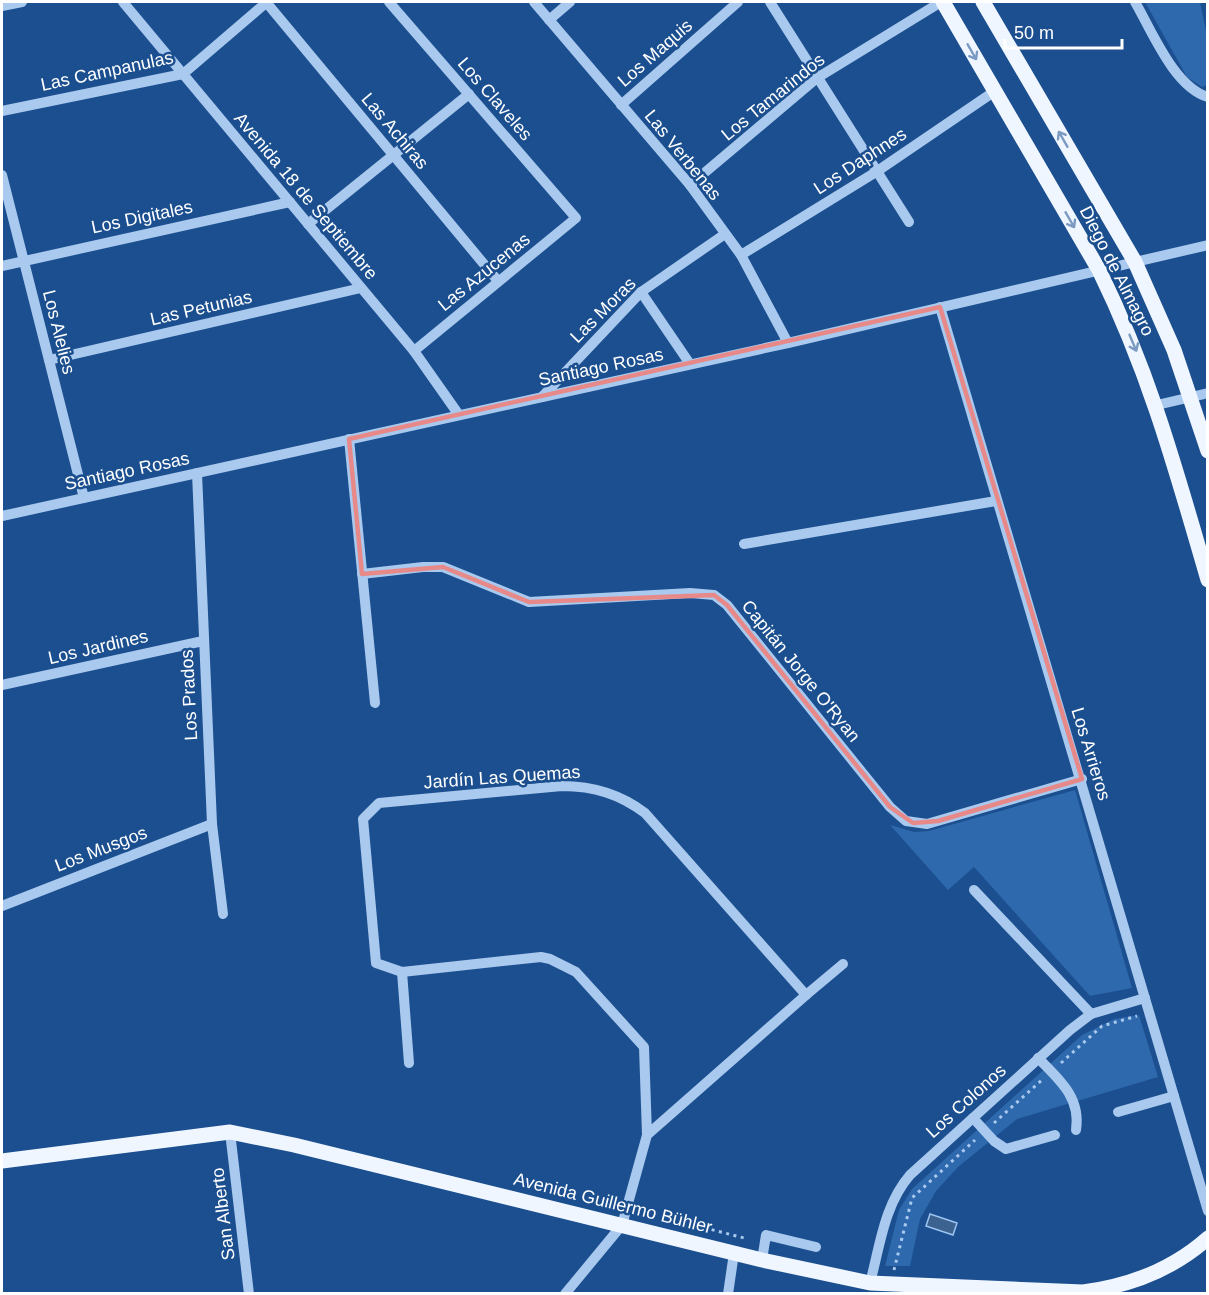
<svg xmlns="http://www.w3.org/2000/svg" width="1209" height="1295" font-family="Arial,sans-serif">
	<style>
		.green { fill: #2e69ad }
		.water { fill: #3c6290; stroke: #9cc4f0; stroke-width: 1.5 }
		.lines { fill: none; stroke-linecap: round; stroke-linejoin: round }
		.path { stroke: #a9c9ee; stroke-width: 3; stroke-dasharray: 3 4.5; stroke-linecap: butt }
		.minor { stroke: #a9c9ee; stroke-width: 10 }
		.major { stroke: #f0f6ff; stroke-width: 15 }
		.oneway { stroke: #7b9ac1 }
		.marked { fill: none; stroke: #e88989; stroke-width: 4.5; stroke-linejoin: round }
		.labels { text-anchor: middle; stroke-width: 5; stroke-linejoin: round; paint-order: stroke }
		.street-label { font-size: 18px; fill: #fff; stroke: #1b4f8f }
	</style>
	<rect width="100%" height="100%" fill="#1b4f8f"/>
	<g class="green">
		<path d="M1145 2H1200L1207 36V85L1202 87 1187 77Z"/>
		<path d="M1075 790 1132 988 1090 996 974 867 948 890 890 825 914 832 929 831Z"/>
		<path d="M1139 1015 1158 1077 1017 1119 958 1167 936 1191 920 1219 910 1266H885L899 1210 912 1189 1082 1035 1114 1019Z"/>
	</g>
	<path class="water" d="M930 1214 957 1223 953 1235 926 1226Z"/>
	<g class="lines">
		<g class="path">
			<path d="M1061 1063 1102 1026 1137 1016"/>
			<path d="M994 1123 1042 1080"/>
			<path d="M639 1211 748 1239"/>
			<path d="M894 1270 912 1198 975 1140"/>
		</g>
		<g class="minor">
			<path d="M123 2 414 351 459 415"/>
			<path d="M266 2 498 281"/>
			<path d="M389 2 576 218 414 351"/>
			<path d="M534 2 690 185 741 255 788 343"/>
			<path d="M770 2 909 222"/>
			<path d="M1135 2C1152 31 1174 87 1208 97"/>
			<path d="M2 6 22 2"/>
			<path d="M549 20 570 2"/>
			<path d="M621 105 738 2"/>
			<path d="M2 111 183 74 267 2"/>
			<path d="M2 175 84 498"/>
			<path d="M690 185 817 78 941 2"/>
			<path d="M308 224 469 94"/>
			<path d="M741 255 876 172 995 91"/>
			<path d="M2 266 290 202"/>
			<path d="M641 292 690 364"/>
			<path d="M940 307 1208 1211"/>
			<path d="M49 360 361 288"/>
			<path d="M542 397 641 292 725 234"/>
			<path d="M1157 405 1208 393"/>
			<path d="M349 439 375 703"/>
			<path d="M197 473 212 824 223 914"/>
			<path d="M2 516 788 343 1208 245"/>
			<path d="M744 544 996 501"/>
			<path d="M362 574 423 567H443L529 602 690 593 714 595 727 605 890 807 906 821 927 824 1082 779"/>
			<path d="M2 685 203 641"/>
			<path d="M974 890 1091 1014"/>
			<path d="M2 906 212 824"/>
			<path d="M402 972 409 1063"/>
			<path d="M806 995 843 964"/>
			<path d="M1038 1058C1060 1080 1081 1098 1076 1130"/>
			<path d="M1118 1112 1174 1096"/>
			<path d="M973 1118 994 1141 1006 1149 1055 1135"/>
			<path d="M230 1132 249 1294"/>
			<path d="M762 1260 766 1235 816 1247"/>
			<path d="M870 1283C880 1246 884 1205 910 1175L1070 1030 1091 1014 1145 998"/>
			<path d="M565 1294 622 1225 647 1135 806 995 645 813C620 794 594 786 562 786L379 803 363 819 376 963 402 972 541 957 550 959 576 972 644 1047 647 1135"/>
			<path d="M728 1294 734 1253"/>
		</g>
		<g class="major">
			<path d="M943 2 1099 270C1150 374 1176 470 1208 580"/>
			<path d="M983 2 1135 262 1174 350 1208 451"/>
			<path d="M2 1161 230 1132 294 1145 762 1260 870 1283 1083 1292C1129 1286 1172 1270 1208 1238"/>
		</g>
	</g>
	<defs><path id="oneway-shaft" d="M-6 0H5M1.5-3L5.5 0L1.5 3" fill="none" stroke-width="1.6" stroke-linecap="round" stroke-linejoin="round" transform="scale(1.5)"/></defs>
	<g class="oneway">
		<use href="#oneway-shaft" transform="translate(972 52) rotate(60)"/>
		<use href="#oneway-shaft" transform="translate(1063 139) rotate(-120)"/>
		<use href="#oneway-shaft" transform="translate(1070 220) rotate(60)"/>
		<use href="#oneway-shaft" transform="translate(1133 343) rotate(67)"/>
	</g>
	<path class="marked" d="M940 307 1082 779 938 821 913 823 890 807 727 605 714 595 529 602 443 567 362 574 349 439Z"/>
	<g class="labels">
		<g class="street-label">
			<text transform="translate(655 53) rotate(-41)" y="6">Los Maquis</text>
			<text transform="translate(107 71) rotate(-12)" y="6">Las Campanulas</text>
			<text transform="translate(773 97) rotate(-39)" y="6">Los Tamarindos</text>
			<text transform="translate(495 99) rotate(49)" y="6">Los Claveles</text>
			<text transform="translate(395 131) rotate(50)" y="6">Las Achiras</text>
			<text transform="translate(683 155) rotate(51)" y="6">Las Verbenas</text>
			<text transform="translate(860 161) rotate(-33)" y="6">Los Daphnes</text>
			<text transform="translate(306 196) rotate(50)" y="6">Avenida 18 de Septiembre</text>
			<text transform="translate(142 217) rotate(-12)" y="6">Los Digitales</text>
			<text transform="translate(1117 271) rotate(63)" y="6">Diego de Almagro</text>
			<text transform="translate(484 272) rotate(-39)" y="6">Las Azucenas</text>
			<text transform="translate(201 308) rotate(-13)" y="6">Las Petunias</text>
			<text transform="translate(603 310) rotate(-45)" y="6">Las Moras</text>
			<text transform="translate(59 332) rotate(76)" y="6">Los Alelies</text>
			<text transform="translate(601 367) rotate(-12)" y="6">Santiago Rosas</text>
			<text transform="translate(127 471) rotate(-12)" y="6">Santiago Rosas</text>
			<text transform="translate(98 647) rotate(-13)" y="6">Los Jardines</text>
			<text transform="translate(801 671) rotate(51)" y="6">Capitán Jorge O'Ryan</text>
			<text transform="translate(189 695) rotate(-93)" y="6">Los Prados</text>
			<text transform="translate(1091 754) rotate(73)" y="6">Los Arrieros</text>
			<text transform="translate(502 777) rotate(-4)" y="6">Jardín Las Quemas</text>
			<text transform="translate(101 849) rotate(-21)" y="6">Los Musgos</text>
			<text transform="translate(966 1101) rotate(-42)" y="6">Los Colonos</text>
			<text transform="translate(613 1203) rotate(14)" y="6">Avenida Guillermo Bühler</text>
			<text transform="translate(223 1214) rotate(-97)" y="6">San Alberto</text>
		</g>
	</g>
	<rect width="1209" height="1295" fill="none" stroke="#ffffff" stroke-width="6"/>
	<path d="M1005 39v9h117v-9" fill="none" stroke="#ffffff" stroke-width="3"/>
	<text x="1014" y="39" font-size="18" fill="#ffffff" stroke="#1b4f8f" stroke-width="4.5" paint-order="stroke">50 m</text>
</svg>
